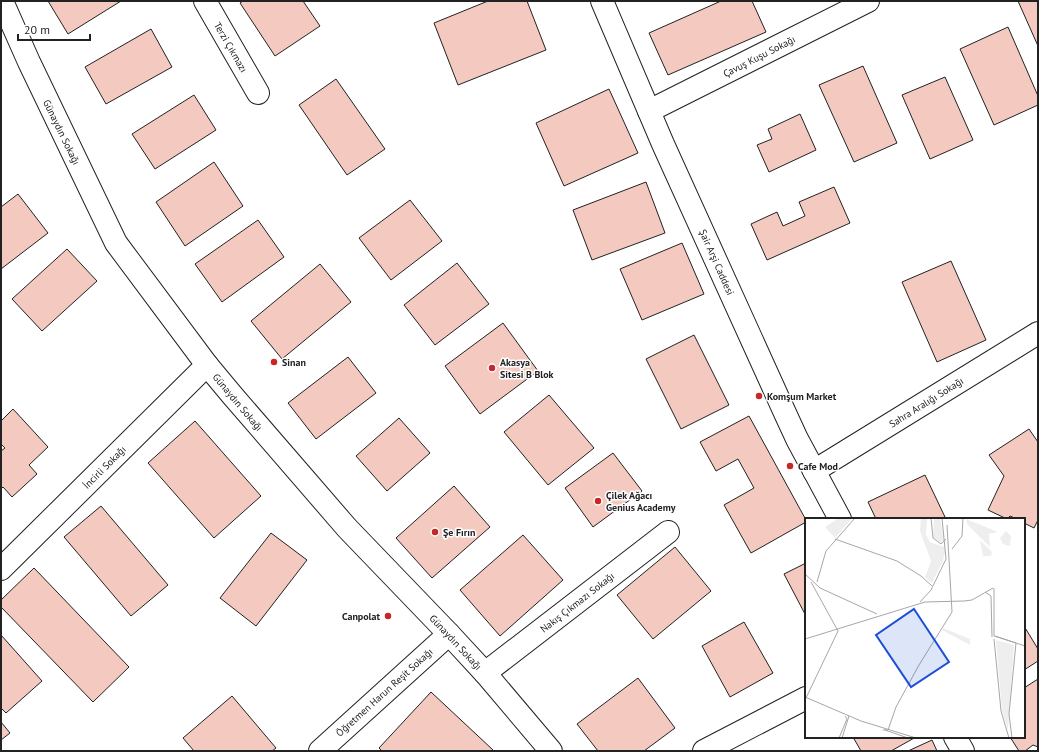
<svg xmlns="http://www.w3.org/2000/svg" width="1039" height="752" font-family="'PT Sans',sans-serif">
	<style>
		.building { fill: #f3c9c0; stroke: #222 }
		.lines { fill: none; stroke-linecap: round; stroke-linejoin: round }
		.minor-casing { stroke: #222; stroke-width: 24 }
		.major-casing { stroke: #222; stroke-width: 24 }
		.minor { stroke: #fff; stroke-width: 22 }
		.major { stroke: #fff; stroke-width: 22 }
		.poi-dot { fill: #c62828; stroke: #fff; stroke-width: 1.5 }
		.labels { text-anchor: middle; stroke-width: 3; stroke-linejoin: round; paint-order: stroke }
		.street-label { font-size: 10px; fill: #222; stroke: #fff }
		.poi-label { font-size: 10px; font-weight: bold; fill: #222; stroke: #fff; text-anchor: start }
		.inset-road { fill: none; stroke: #a7a7a7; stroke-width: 1 }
		.view { fill: #1d4ed8; fill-opacity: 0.15; stroke: #1d4ed8; stroke-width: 2 }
		.inset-edge { fill: none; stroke: #222; stroke-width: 2 }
	</style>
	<rect width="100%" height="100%" fill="#fff"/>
	<g class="building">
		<path d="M48 1H121L68 34Z"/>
		<path d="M243 1H303L320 26 275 56 240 3Z"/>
		<path d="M488 1H527L546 50 458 85 434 23Z"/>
		<path d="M721 1H752L766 32 668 75 649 33Z"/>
		<path d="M1018 1H1038V46Z"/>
		<path d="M1008 27 1038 96V105L994 125 960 49Z"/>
		<path d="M151 29 172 67 106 104 85 67Z"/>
		<path d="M863 66 897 143 854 162 819 85Z"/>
		<path d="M945 77 973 140 930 159 902 95Z"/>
		<path d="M336 79 385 149 347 175 299 105Z"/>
		<path d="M609 89 638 153 564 186 536 123Z"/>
		<path d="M194 95 216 130 155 169 132 134Z"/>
		<path d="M800 114 816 150 769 172 757 145 772 139 768 129Z"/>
		<path d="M214 162 243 206 185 246 156 202Z"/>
		<path d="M646 182 665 233 592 260 573 210Z"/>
		<path d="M834 187 850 223 767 260 751 224 777 212 783 226 805 216 799 202Z"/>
		<path d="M18 194 48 233 1 269V207Z"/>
		<path d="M410 200 442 241 391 280 359 238Z"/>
		<path d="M258 220 284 257 222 302 195 264Z"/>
		<path d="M682 243 704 294 642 320 620 269Z"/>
		<path d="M67 249 97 281 42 331 12 299Z"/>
		<path d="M951 261 986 340 937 362 902 282Z"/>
		<path d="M457 263 489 304 435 345 404 305Z"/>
		<path d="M320 264 351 302 282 359 251 321Z"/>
		<path d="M503 323 538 371 480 414 445 366Z"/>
		<path d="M694 335 729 405 681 429 646 359Z"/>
		<path d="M348 357 376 393 316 439 288 403Z"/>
		<path d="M549 395 594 448 548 485 504 432Z"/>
		<path d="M13 409 48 447 29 465 37 474 12 497 3 487 1 489V451L5 448 1 444V421Z"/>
		<path d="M749 416 806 520V522L751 553 724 505 754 488 738 459 716 471 700 442Z"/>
		<path d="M399 418 430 453 387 491 356 456Z"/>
		<path d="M195 421 261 496 214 538 148 463Z"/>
		<path d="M1029 429 1038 442V520L1034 528 1024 523V519H1017L1010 516 1007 519 988 510 1004 476 989 455Z"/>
		<path d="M613 453 642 491 593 527 565 488Z"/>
		<path d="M925 475 945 517 942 519H876L868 502Z"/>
		<path d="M454 486 490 527 432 578 396 538Z"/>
		<path d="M101 506 168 585 131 616 64 537Z"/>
		<path d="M271 533 307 560 256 626 220 598Z"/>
		<path d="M523 535 563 580 500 636 460 590Z"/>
		<path d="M675 547 711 591 653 639 617 595Z"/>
		<path d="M806 563V616L784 574Z"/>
		<path d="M34 568 129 667 93 702 1 607V600Z"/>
		<path d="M744 622 773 673 730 697 702 646Z"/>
		<path d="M1024 626 1038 649V661L1024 670Z"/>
		<path d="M1 635 42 681 6 713 1 708Z"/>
		<path d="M638 678 675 728 644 751H598L577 724Z"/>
		<path d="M1038 679V747L1033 745 1025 751H1019L1010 737H1024V688Z"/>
		<path d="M431 692 493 750 492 751H382L379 748Z"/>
		<path d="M232 696 276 748 272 751H194L183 738Z"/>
		<path d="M1 722 10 733 1 740Z"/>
		<path d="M853 737H916L891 751H861Z"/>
		<path d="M932 740 937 751H908Z"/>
	</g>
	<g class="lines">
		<defs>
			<g id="minor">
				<path d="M2 1 29 62 116 243 207 365 232 395 347 528 449 634 485 673 551 751"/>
				<path d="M205 1 258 93"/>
				<path d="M649 111 868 1"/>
				<path d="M814 471 1038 333"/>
				<path d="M1 569 207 365"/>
				<path d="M485 673 668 532"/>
				<path d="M320 751 449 634"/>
				<path d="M704 751 806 698"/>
			</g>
			<g id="major">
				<path d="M602 1 663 144 785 413 797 439 840 519"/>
				<path d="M955 737 963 751"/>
			</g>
		</defs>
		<use href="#minor" class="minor-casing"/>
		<use href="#major" class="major-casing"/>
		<use href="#minor" class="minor"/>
		<use href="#major" class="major"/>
	</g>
	<g class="poi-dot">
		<circle cx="274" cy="362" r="4"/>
		<circle cx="492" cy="368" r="4"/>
		<circle cx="759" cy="396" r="4"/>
		<circle cx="790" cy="466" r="4"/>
		<circle cx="598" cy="501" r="4"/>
		<circle cx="435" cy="532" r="4"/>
		<circle cx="388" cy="616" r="4"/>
	</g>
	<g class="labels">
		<g class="street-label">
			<text transform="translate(231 47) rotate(60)" y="4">Terzi Çıkmazı</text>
			<text transform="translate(759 56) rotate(-27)" y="4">Çavuş Kuşu Sokağı</text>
			<text transform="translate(62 132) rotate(64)" y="4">Günaydın Sokağı</text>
			<text transform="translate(717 262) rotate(66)" y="4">Şair Arşi Caddesi</text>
			<text transform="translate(238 402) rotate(50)" y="4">Günaydın Sokağı</text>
			<text transform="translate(926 402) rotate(-32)" y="4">Sahra Aralığı Sokağı</text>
			<text transform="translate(104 467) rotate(-45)" y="4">İncirli Sokağı</text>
			<text transform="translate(577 602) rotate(-38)" y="4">Nakış Çıkmazı Sokağı</text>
			<text transform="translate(456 642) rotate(47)" y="4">Günaydın Sokağı</text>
			<text transform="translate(384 692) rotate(-42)" y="4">Öğretmen Harun Reşit Sokağı</text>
		</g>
		<g class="poi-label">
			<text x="282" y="366">Sinan</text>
			<text x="500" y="366">Akasya<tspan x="500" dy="12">Sitesi B Blok</tspan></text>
			<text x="767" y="400">Komşum Market</text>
			<text x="798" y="470">Cafe Mod</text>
			<text x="606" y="499">Çilek Ağacı<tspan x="606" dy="12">Genius Academy</tspan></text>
			<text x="443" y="536">Şe Fırın</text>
			<text x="380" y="620" text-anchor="end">Canpolat</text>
		</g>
	</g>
	<g transform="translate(805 518)">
		<rect width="220" height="220" fill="#fff"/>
		<path d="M34 0H47L30 20 20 9ZM116 0H122L121 17 125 24 139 29 140 33 138 43 127 65 120 59 126 43 115 13ZM129 0H135L136 5 139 23 135 24 128 19ZM161 1 193 14 184 16 185 29 162 6ZM201 13 206 18 205 28 198 26 195 20ZM175 22 187 34 186 38H178ZM138 110 165 121V127L137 112ZM191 122 209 127 203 212 197 193Z" fill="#eee"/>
		<path class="inset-road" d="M126 0 128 20 136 26 141 21M30 21 92 43 116 58 127 68M147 31 157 18 158 0M0 56 15 70 72 96M6 64 33 113M12 64 21 33 50 0M189 70V118L211 125M180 74 186 78 187 119M159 83 167 82 188 70M115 84 126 72 141 41 137 0M190 118 220 128M0 121 120 84 159 83M189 121 196 193 204 220M0 179 56 203 111 220M1 180 33 113M78 212H83L91 189 114 147 147 94 142 7M80 212 103 220M34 220 42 201 40 198M37 220 44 198M207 220 204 196 211 125"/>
		<path class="view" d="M109 91 144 144 106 169 71 117Z"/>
		<rect width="220" height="220" class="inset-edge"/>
	</g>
	<rect width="1039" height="752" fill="none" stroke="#222222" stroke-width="4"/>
	<path d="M18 34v6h72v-6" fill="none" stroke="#222222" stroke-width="2"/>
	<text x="24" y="34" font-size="12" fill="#222222" stroke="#ffffff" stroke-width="3" paint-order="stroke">20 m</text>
</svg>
